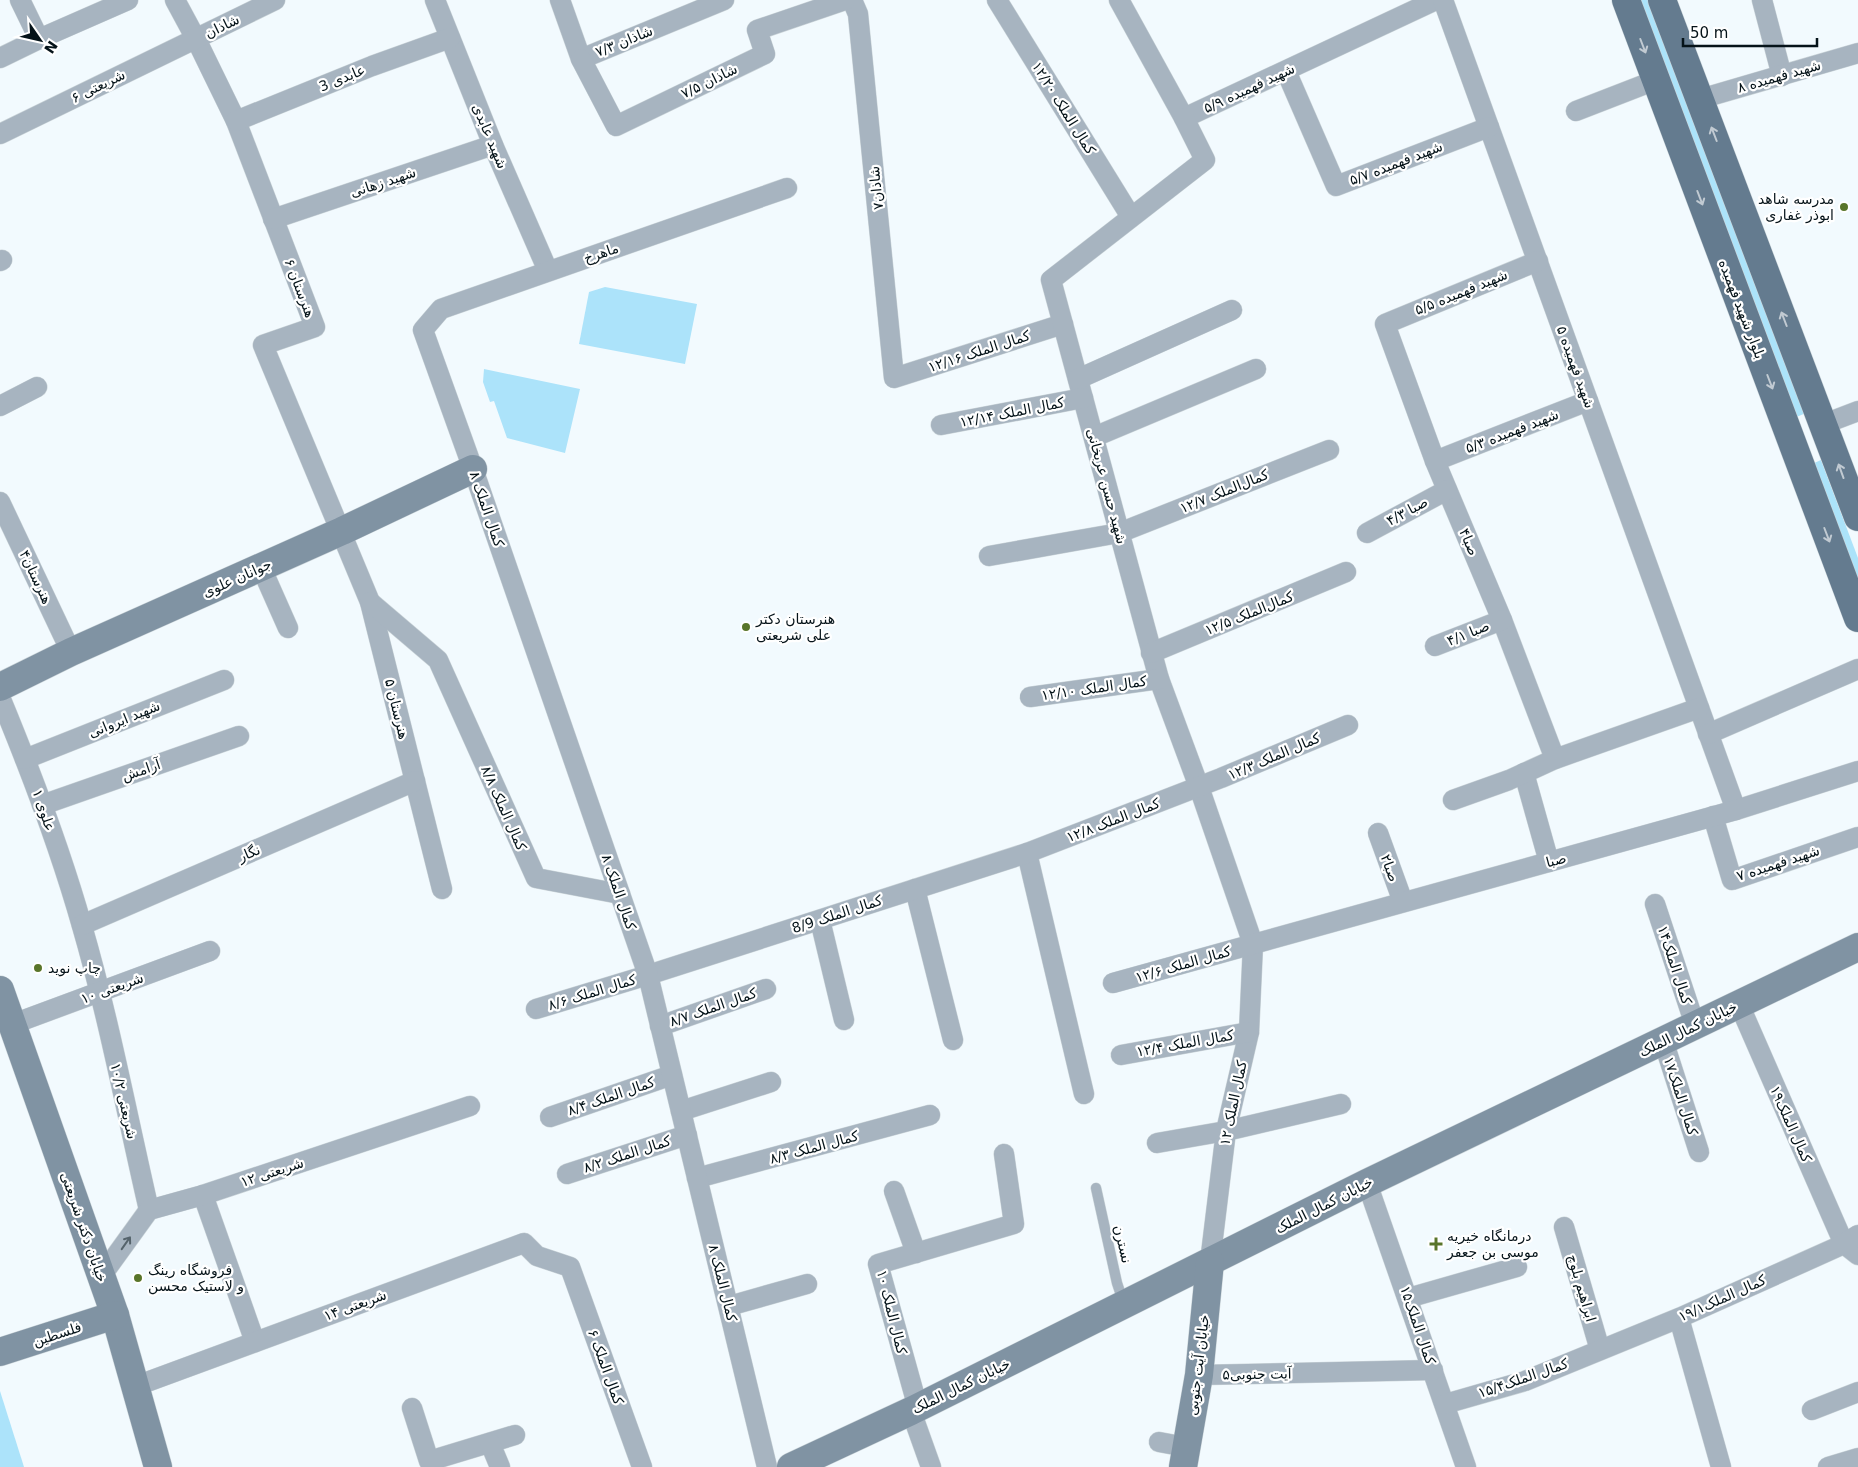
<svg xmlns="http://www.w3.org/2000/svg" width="1858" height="1467" font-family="'DejaVu Sans',Cairo,sans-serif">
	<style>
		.green { fill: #ace3fa }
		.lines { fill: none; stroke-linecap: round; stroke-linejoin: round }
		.lane-casing { stroke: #ccd5d9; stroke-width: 11 }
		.street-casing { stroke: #ccd5d9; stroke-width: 21 }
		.secondary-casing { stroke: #ccd5d9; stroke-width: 29 }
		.primary-casing { stroke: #ccd5d9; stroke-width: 29 }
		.lane { stroke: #a7b4c0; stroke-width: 10 }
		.street { stroke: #a7b4c0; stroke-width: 20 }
		.secondary { stroke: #8093a3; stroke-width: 28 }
		.primary { stroke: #647b8f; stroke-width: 28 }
		.oneway { stroke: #c1cad2 }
		.oneway2 { stroke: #56646c }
		.poi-dot { fill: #59752a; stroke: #fff; stroke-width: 2 }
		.labels { text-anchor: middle; stroke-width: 4.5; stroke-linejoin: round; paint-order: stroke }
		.street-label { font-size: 14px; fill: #051319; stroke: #fff }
		.poi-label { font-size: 14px; fill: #051319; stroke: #fff; text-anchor: start }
	</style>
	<rect width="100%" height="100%" fill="#f2fafe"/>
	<g class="green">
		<path d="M1639 0H1648L1806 413 1794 418Z"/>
		<path d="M605 287 697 304 685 364 579 344 589 292Z"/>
		<path d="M484 369 580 389 565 453 507 438 494 401 490 402 483 382Z"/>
		<path d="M1821 460 1858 558V583L1812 464Z"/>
		<path d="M0 1391 24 1467H0Z"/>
	</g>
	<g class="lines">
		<defs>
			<path id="lane" d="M1096 1188 1117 1283 1124 1304"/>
			<g id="street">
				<path d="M20 0 39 39"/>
				<path d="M175 0 196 39 236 121 315 327 263 345 370 602 442 889"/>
				<path d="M435 0 493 145 548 271"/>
				<path d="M560 0 581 59 724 0"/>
				<path d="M852 0 858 14 894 378 1063 324"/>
				<path d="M997 0 1131 217"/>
				<path d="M1119 0 1184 118 1436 0"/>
				<path d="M1443 0 1736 810"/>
				<path d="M1762 0 1782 76"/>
				<path d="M0 58 39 39 128 0"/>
				<path d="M581 59 616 126 765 54 757 30 845 0"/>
				<path d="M1286 71 1336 186 1489 127"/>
				<path d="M1700 99 1858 53"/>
				<path d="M1576 111 1656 80"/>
				<path d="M1184 118 1205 160 1051 280 1159 679 1199 787 1253 944 1249 1032 1226 1131 1210 1262"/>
				<path d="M236 121 372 66 450 38"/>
				<path d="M0 134 275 0"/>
				<path d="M273 219 493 145"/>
				<path d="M0 261 2 260"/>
				<path d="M1538 261 1385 324 1435 461 1502 620 1555 759"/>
				<path d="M1078 379 1232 310"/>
				<path d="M0 406 37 387"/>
				<path d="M1824 424 1858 411"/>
				<path d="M941 425 1083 398"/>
				<path d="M1094 437 1256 369"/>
				<path d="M1435 461 1588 401"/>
				<path d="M0 502 71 652"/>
				<path d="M1367 533 1447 490"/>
				<path d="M989 556 1119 533 1329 450"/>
				<path d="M261 567 288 628"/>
				<path d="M370 602 438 660 536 878 620 894"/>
				<path d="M1435 646 1502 620"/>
				<path d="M1151 653 1346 572"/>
				<path d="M0 697C31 772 60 848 82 926 109 1019 127 1115 149 1210"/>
				<path d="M1030 697 1159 679"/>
				<path d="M1708 734 1858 669"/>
				<path d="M25 759 224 680"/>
				<path d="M1524 773 1549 862"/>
				<path d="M1453 800 1509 780 1555 759 1699 708"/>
				<path d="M42 805 239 736"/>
				<path d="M1713 816 1732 880 1858 837"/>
				<path d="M1378 833 1403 902"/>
				<path d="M1027 853 1084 1094"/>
				<path d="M915 889 953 1040"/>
				<path d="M1655 904 1695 1025"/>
				<path d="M820 920 844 1020"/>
				<path d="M82 925 415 781"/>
				<path d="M1113 983 1736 810 1858 771"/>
				<path d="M1739 1004 1844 1244 1858 1255"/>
				<path d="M536 1009 648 975 1027 853 1221 778 1348 725"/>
				<path d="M13 1024 210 951"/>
				<path d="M660 1026 766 989"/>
				<path d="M1663 1040 1699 1152"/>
				<path d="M1121 1055 1249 1032"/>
				<path d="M681 1111 771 1082"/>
				<path d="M550 1117 672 1075"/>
				<path d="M1157 1143 1226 1131 1341 1104"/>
				<path d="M567 1174 687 1135"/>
				<path d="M697 1178 930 1115"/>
				<path d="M1367 1183 1466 1467"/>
				<path d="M894 1191 916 1253"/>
				<path d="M203 1195 255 1342"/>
				<path d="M1564 1227 1600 1350"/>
				<path d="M102 1275 149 1210 203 1195 470 1106"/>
				<path d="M1408 1298 1517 1267"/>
				<path d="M729 1306 807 1284"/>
				<path d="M1679 1318 1721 1467"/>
				<path d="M1199 1375 1433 1370"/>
				<path d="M136 1386 524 1243 537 1256 570 1267 642 1467"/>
				<path d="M1445 1404 1525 1381 1679 1318 1844 1244 1858 1235"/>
				<path d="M412 1408 429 1461 515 1435"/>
				<path d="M918 1408 878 1264 1014 1224 1004 1154"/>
				<path d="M1812 1410 1858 1392"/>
				<path d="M911 1411 931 1467"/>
				<path d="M1159 1442 1186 1447"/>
				<path d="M490 1443 500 1467"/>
				<path d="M767 1467 648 975 473 469 423 330 441 309 787 188"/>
				<path d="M1828 1467 1858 1458"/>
			</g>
			<g id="secondary">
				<path d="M0 687 71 652 342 531 473 469"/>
				<path d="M0 990 115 1315 158 1467"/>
				<path d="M0 1352 115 1315"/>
				<path d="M791 1467 911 1411 1367 1183 1858 947"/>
				<path d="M1183 1467 1199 1375 1210 1262"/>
			</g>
			<g id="primary">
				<path d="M1626 0 1858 618"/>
				<path d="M1662 0 1858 517"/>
			</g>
		</defs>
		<use href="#lane" class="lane-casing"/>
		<use href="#street" class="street-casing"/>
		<use href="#secondary" class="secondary-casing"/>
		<use href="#primary" class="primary-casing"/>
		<use href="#lane" class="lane"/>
		<use href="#street" class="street"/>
		<use href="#secondary" class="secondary"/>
		<use href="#primary" class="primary"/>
	</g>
	<defs><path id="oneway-shaft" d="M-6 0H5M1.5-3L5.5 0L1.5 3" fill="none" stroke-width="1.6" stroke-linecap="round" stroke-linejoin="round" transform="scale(1.25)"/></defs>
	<g class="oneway">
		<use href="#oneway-shaft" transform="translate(1643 46) rotate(69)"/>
		<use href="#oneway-shaft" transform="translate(1714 134) rotate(-111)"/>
		<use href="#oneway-shaft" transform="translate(1700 198) rotate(69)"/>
		<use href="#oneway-shaft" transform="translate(1784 319) rotate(-111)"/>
		<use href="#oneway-shaft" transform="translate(1770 382) rotate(69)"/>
		<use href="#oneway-shaft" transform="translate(1841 471) rotate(-110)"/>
		<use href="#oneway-shaft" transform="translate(1827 535) rotate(69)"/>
	</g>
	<use class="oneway2" href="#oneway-shaft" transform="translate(126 1243) rotate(-55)"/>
	<g class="poi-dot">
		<circle cx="1844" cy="207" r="5"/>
		<circle cx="746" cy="627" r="5"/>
		<circle cx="38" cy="968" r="5"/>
		<path d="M1433.5 1236.5h5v5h5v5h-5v5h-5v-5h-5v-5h5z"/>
		<circle cx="138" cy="1278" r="5"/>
	</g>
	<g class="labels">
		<g class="street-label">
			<text transform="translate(222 26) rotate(-26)" y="5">شاذان</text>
			<text transform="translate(624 41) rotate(-22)" y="5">شاذان ۷/۳</text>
			<text transform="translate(1779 76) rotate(-16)" y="5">شهید فهمیده ۸</text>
			<text transform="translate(342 78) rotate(-22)" y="5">عابدی 3</text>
			<text transform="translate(709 81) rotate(-26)" y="5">شاذان ۷/۵</text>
			<text transform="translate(98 86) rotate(-26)" y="5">شریعتی ۶</text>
			<text transform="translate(1249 88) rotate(-25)" y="5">شهید فهمیده ۵/۹</text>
			<text transform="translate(1064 108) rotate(58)" y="5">کمال الملک ۱۲/۲۰</text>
			<text transform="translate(490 136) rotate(67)" y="5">شهید عابدی</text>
			<text transform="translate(1396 163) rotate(-21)" y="5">شهید فهمیده ۵/۷</text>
			<text transform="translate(383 182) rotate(-18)" y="5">شهید زهانی</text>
			<text transform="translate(876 188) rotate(-96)" y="5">شاذان۷</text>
			<text transform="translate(601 253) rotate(-19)" y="5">ماهرخ</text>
			<text transform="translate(300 288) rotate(69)" y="5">هنرستان ۶</text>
			<text transform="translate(1461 292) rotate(-22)" y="5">شهید فهمیده ۵/۵</text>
			<text transform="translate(1742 309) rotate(69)" y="5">بلوار شهید فهمیده</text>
			<text transform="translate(979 351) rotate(-18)" y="5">کمال الملک ۱۲/۱۶</text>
			<text transform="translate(1576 367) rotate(70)" y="5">شهید فهمیده ۵</text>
			<text transform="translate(1012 412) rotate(-11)" y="5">کمال الملک ۱۲/۱۴</text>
			<text transform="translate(1512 431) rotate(-21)" y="5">شهید فهمیده ۵/۳</text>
			<text transform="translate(1107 486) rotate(75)" y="5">شهید حسن عربخانی</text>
			<text transform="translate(1224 491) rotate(-22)" y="5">کمال‌الملک ۱۲/۷</text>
			<text transform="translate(487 509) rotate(71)" y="5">کمال الملک ۸</text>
			<text transform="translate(1407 511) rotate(-28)" y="5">صبا ۴/۳</text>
			<text transform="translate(1469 542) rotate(67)" y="5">صبا۴</text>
			<text transform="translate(36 577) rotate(65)" y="5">هنرستان۴</text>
			<text transform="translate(237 578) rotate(-24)" y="5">جوانان علوی</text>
			<text transform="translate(1249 613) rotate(-22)" y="5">کمال‌الملک ۱۲/۵</text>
			<text transform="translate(1468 633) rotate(-22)" y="5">صبا ۴/۱</text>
			<text transform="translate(1094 688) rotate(-8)" y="5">کمال الملک ۱۲/۱۰</text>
			<text transform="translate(397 709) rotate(76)" y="5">هنرستان ۵</text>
			<text transform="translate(124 719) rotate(-22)" y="5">شهید ایروانی</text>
			<text transform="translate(1274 756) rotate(-23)" y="5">کمال الملک ۱۲/۳</text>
			<text transform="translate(141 770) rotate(-19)" y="5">آرامش</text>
			<text transform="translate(504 808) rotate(66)" y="5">کمال الملک ۸/۸</text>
			<text transform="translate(44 810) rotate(71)" y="5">علوی ۱</text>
			<text transform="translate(1113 820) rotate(-21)" y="5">کمال الملک ۱۲/۸</text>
			<text transform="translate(249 853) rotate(-23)" y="5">نگار</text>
			<text transform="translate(1556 860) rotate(-15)" y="5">صبا</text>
			<text transform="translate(1778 863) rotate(-18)" y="5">شهید فهمیده ۷</text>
			<text transform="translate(1390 868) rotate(70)" y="5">صبا۲</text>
			<text transform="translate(619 892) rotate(71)" y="5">کمال الملک ۸</text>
			<text transform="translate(837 914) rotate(-18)" y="5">کمال الملک 8/9</text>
			<text transform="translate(1183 964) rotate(-16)" y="5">کمال الملک ۱۲/۶</text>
			<text transform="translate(1675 965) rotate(72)" y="5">کمال الملک۱۴</text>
			<text transform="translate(112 988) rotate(-20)" y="5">شریعتی ۱۰</text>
			<text transform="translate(592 992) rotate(-17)" y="5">کمال الملک ۸/۶</text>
			<text transform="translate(713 1007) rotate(-19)" y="5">کمال الملک ۸/۷</text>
			<text transform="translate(1688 1029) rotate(-26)" y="5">خیابان کمال الملک</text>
			<text transform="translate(1185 1043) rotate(-10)" y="5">کمال الملک ۱۲/۴</text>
			<text transform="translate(611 1096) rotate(-19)" y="5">کمال الملک ۸/۴</text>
			<text transform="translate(1681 1096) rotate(72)" y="5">کمال الملک۱۷</text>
			<text transform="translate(124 1101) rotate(77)" y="5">شریعتی ۱۰/۲</text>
			<text transform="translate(1233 1103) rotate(-78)" y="5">کمال الملک ۱۲</text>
			<text transform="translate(1791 1124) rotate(66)" y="5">کمال الملک۱۹</text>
			<text transform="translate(814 1147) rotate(-15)" y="5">کمال الملک ۸/۳</text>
			<text transform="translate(627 1154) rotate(-18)" y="5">کمال الملک ۸/۲</text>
			<text transform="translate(272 1172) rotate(-18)" y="5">شریعتی ۱۲</text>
			<text transform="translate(1324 1205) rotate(-27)" y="5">خیابان کمال الملک</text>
			<text transform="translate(84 1227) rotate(71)" y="5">خیابان دکتر شریعتی</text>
			<text transform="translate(1123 1244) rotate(77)" y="5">نسترن</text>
			<text transform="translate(723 1283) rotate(76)" y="5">کمال الملک ۸</text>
			<text transform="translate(1582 1288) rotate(74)" y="5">ابراهیم بلوچ</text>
			<text transform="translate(1722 1298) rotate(-24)" y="5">کمال الملک۱۹/۱</text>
			<text transform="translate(355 1305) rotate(-20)" y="5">شریعتی ۱۴</text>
			<text transform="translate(892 1312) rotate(76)" y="5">کمال الملک ۱۰</text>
			<text transform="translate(1418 1325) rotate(71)" y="5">کمال الملک۱۵</text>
			<text transform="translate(57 1334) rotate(-18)" y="5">فلسطین</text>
			<text transform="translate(1198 1365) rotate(-83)" y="5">خیابان آیت جنوبی</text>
			<text transform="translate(606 1367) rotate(70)" y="5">کمال الملک ۶</text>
			<text transform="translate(1257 1374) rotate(-1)" y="5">آیت جنوبی۵</text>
			<text transform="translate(1523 1378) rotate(-19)" y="5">کمال الملک۱۵/۴</text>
			<text transform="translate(961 1386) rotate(-26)" y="5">خیابان کمال الملک</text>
		</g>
		<g class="poi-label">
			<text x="1834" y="204" text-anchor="end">مدرسه شاهد<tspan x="1834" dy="16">ابوذر غفاری</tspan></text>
			<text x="756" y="624">هنرستان دکتر<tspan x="756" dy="16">علی شریعتی</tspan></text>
			<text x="48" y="973">چاپ نوید</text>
			<text x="1447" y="1241">درمانگاه خیریه<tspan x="1447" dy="16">موسی بن جعفر</tspan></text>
			<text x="148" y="1275">فروشگاه رینگ<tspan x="148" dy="16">و لاستیک محسن</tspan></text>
		</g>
	</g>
	<g transform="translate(40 40) rotate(124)" stroke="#ffffff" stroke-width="4" paint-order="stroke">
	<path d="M0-4L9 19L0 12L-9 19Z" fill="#051319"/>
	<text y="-8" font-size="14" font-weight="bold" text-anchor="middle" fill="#051319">N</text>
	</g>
	<path d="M1683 38v8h134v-8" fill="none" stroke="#051319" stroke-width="2.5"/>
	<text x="1690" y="38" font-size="15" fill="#051319" stroke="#ffffff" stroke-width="4" paint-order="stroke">50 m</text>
</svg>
